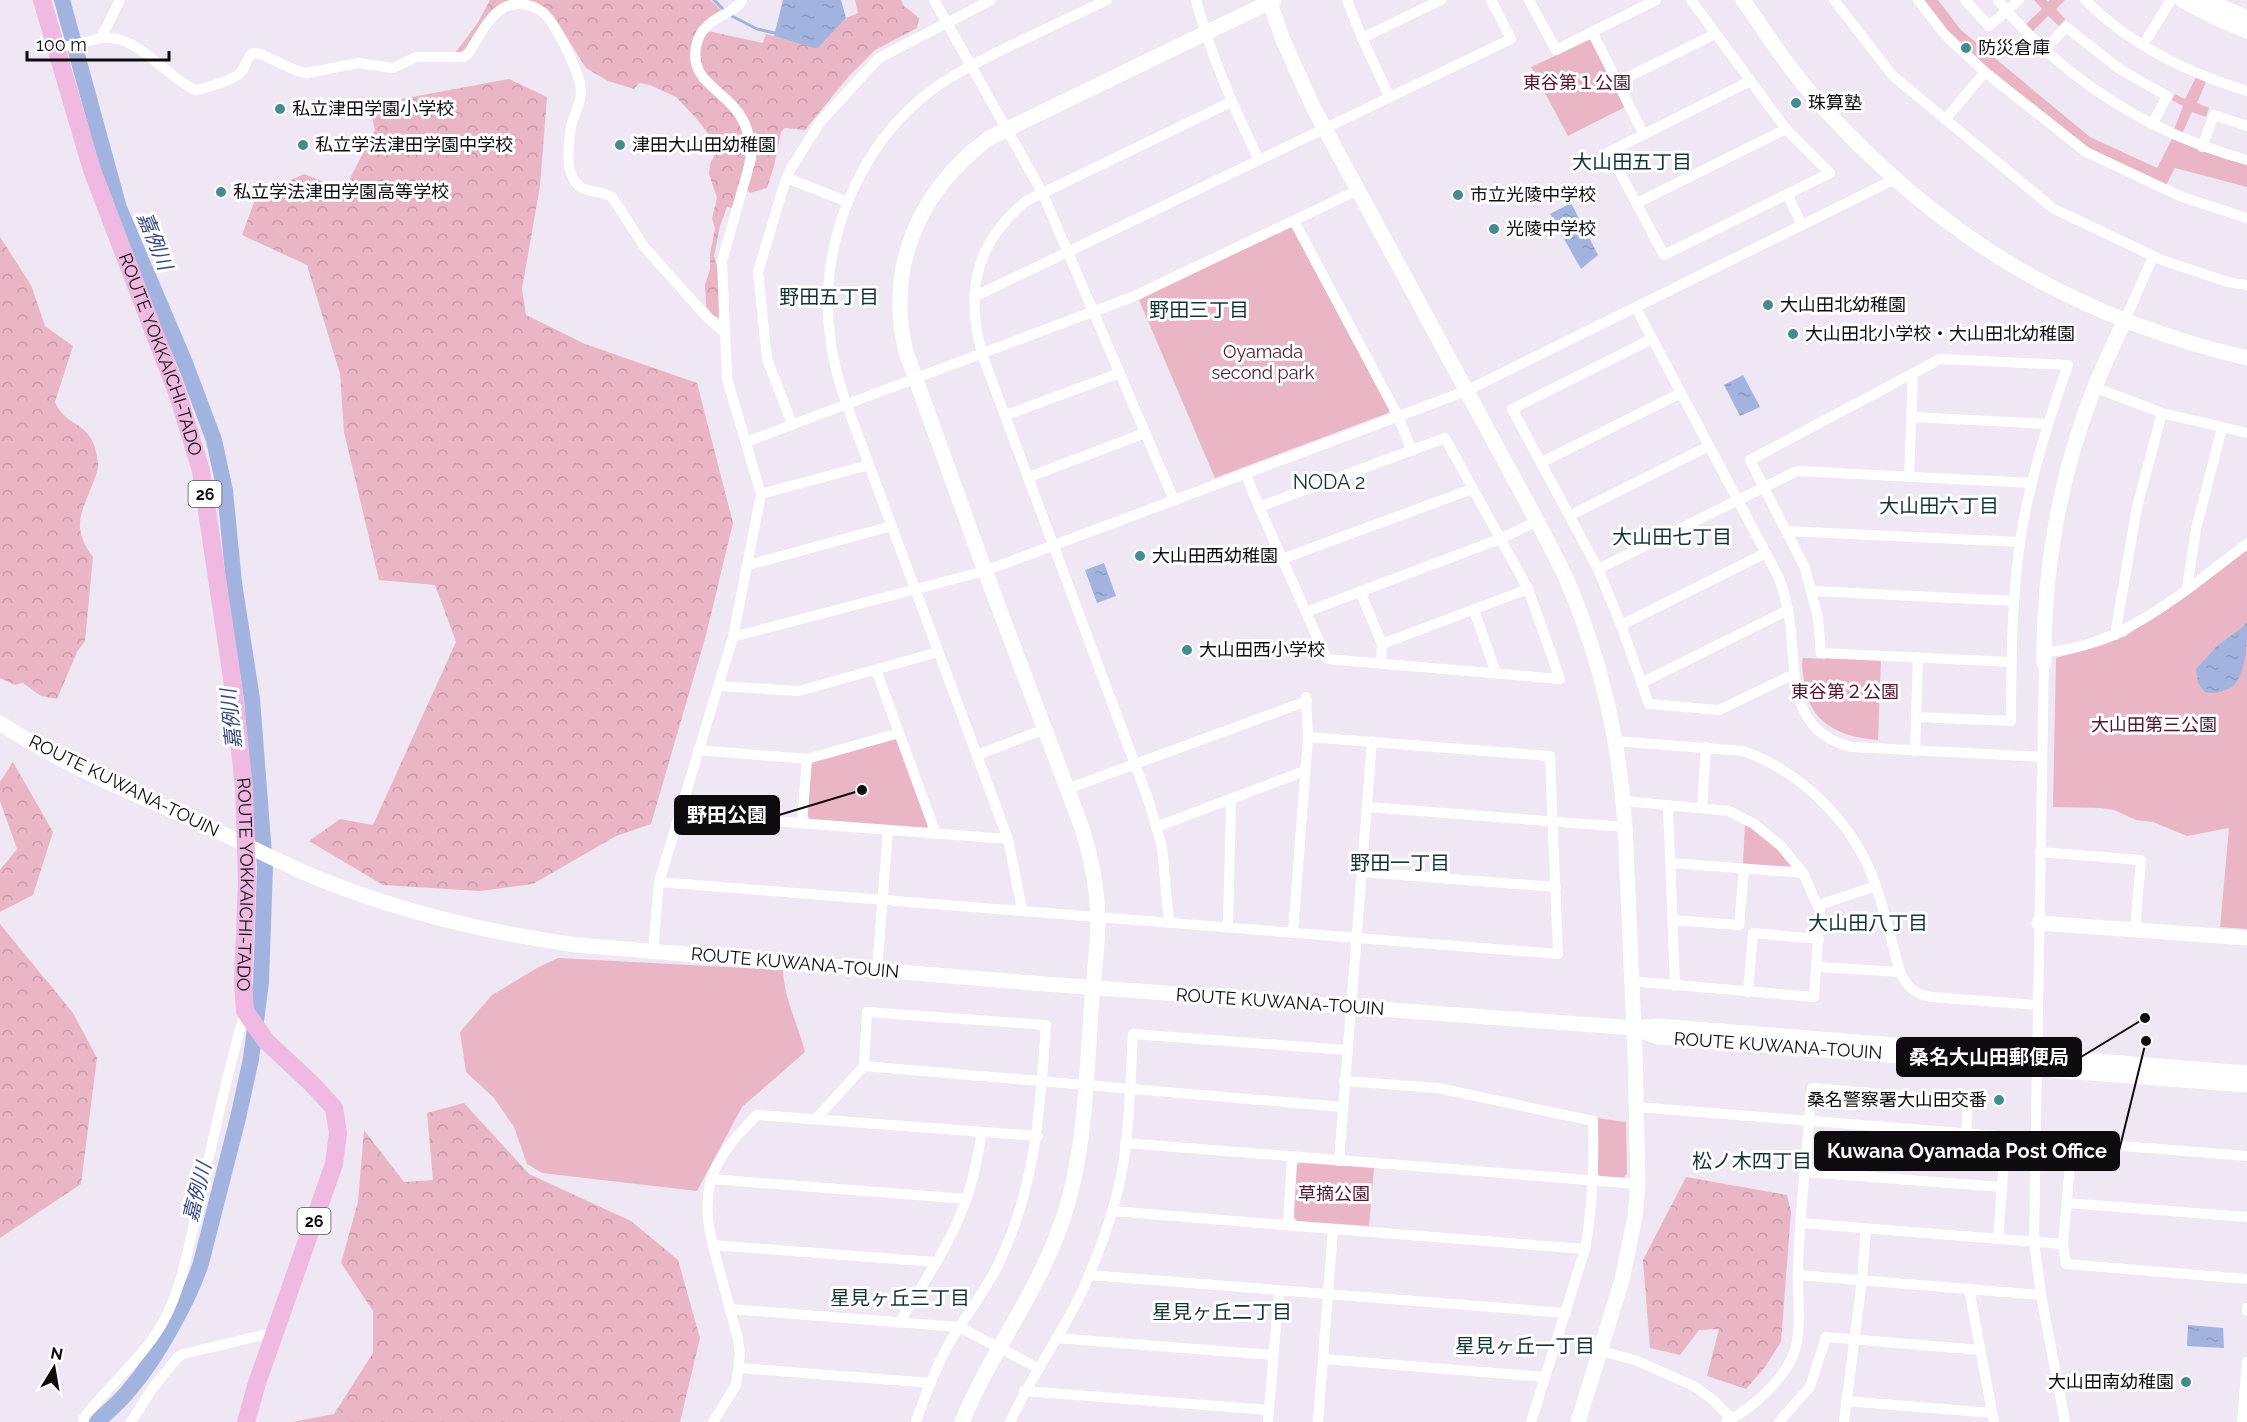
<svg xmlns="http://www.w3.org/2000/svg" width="2247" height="1422" font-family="Raleway,'Noto Sans JP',sans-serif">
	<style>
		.green { fill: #eab6c5 }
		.forest { fill: url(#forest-crowns) }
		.water { fill: url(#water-ripples) }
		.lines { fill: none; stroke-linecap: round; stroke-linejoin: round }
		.stream { stroke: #a2b3df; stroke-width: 3 }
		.river { stroke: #a2b3df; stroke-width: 16 }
		.street { stroke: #fff; stroke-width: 10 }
		.secondary { stroke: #fff; stroke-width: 15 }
		.primary { stroke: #efb9e2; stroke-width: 18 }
		.poi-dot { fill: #438b8e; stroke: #fff; stroke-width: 2 }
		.labels { text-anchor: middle; stroke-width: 6; stroke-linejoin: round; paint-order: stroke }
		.shield { fill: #fff; stroke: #565457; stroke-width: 1.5 }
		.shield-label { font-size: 16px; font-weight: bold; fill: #0e0b0f }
		.poi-label { font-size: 18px; fill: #0e0b0f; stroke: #fff; text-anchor: start }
		.park-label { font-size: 18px; fill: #52142d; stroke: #fff }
		.street-label { font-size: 18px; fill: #0e0b0f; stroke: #fff }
		.neighbourhood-label { font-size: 20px; fill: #103435; stroke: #fff }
		.water-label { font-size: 20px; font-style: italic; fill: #374a81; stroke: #fff }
		.leader { fill: none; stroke: #0e0b0f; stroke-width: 2 }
		.callout-dot { fill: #0e0b0f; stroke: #fff; stroke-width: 2 }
		.callout { fill: #0e0b0f; stroke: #0e0b0f; stroke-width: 2 }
		.callout-label { font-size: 20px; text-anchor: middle; font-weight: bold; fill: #fff }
	</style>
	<defs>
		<pattern id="forest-crowns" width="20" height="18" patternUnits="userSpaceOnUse" patternTransform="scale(1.5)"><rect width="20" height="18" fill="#eab6c5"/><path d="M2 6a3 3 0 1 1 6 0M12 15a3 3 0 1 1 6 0" fill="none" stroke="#c89ba8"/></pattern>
		<pattern id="water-ripples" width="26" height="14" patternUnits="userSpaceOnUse" patternTransform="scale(1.5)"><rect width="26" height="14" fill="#a2b3df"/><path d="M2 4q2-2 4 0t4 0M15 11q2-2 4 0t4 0" fill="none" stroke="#8a99be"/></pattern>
	</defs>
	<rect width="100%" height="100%" fill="#efe7f3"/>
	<g class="green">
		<path d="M1924 0H1938L1961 30 2090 137 2157 168 2172 139 2199 150 2247 165V187L2175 168 2166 185 2085 146 1994 74 1946 30Z"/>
		<path d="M2034 0H2046L2048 2 2050 0H2065L2056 9 2065 19 2059 26 2048 16 2032 32 2026 24 2042 9Z"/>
		<path d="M1589 40 1593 41 1625 107 1568 136 1531 67Z"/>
		<path d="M2196 77 2206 82 2197 103 2209 108 2206 117 2192 112 2182 134 2174 130 2183 106 2172 100 2175 94 2185 99Z"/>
		<path d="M1289 227 1293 229 1390 410 1388 413 1215 478 1139 300Z"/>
		<path d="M2247 550V929L2220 927 2229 828 2187 836 2153 822 2136 820 2114 810 2101 808 2053 807 2056 658 2103 645 2126 636Z"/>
		<path d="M1826 657 1881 659 1878 740C1840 737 1809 724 1804 681 1803 674 1801 665 1803 658L1825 659Z"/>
		<path d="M894 739 898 740 928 825 927 828 810 820 807 815 811 765 814 761Z"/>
		<path d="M1745 824 1769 839 1795 867 1743 864Z"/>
		<path d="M558 958 783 970C784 998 798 1025 805 1052L742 1107 697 1191 542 1173 527 1164 514 1127 494 1098 466 1072 460 1032 492 995 537 968Z"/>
		<path d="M1597 1118 1626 1122 1627 1174 1623 1178 1601 1177 1598 1174Z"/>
		<path d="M1301 1163 1374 1168 1369 1226 1297 1221 1294 1217 1297 1164Z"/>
	</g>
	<g class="forest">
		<path d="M490 0H513L490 12 466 48 460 53H455L477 24Z"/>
		<path d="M526 0H711L721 10 709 18 697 33 699 81C707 89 717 95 724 103 757 139 745 166 732 208L727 207 720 226 714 256 718 271 719 318 712 314 706 306 705 284 710 270V254L715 229 712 218 717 198 709 174 710 164 717 151 716 144 697 119 676 97 650 85 639 83 634 89 608 81 586 68 556 20Z"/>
		<path d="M855 0H901L903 5 919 18 917 28 875 50 849 76 805 130 785 128 781 132 774 166 767 188 750 193 747 190 753 136C730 108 682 67 708 31L763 43 766 34 818 48 846 18 858 13Z"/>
		<path d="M509 79 547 97 540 186 522 289 526 315 585 344 697 383 733 523 706 635 651 824 616 836 533 884 480 891 383 885 309 841 340 819 373 825 456 642 435 585 379 580 344 432 340 374 307 265 242 235 256 197 304 174 344 190 375 130 369 105Z"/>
		<path d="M0 237 31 285 45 326 73 346 55 402C67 430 94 419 98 463 99 469 96 475 94 480 82 513 70 526 93 557L85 641 77 652 57 699 41 696 23 683 15 685 0 678Z"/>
		<path d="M13 762 53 832 33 895 0 912V870L17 849 0 801V782Z"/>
		<path d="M0 924 73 1013 97 1058 81 1184 0 1238Z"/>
		<path d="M464 1103 529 1174 631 1221 678 1260 700 1338 680 1422H293L334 1414 373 1353V1311L341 1263 358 1202 364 1130 404 1182 433 1180 427 1113Z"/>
		<path d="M1686 1177 1787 1195 1791 1212 1781 1342 1765 1367 1746 1389 1707 1376 1719 1329 1699 1330 1680 1355 1650 1348 1643 1260Z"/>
	</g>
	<g class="water">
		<path d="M783 0H841L846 18 818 48H814L774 36Z"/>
		<path d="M1571 203 1598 255 1581 269 1550 214Z"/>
		<path d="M1743 375 1760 407 1740 416 1724 385Z"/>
		<path d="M1104 563 1116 596 1097 603 1085 570Z"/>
		<path d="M2247 622C2247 645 2247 673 2232 687 2222 692 2215 694 2205 692L2198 683 2196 669 2217 646 2240 629Z"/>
		<path d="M2188 1325 2223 1328 2224 1348 2187 1346Z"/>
	</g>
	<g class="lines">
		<g class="stream">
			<path d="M714 0 725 11"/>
			<path d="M730 15 757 29 775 33"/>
		</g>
		<path class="river" d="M62 0 119 208 185 363 214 440 225 491 234 583 252 699 265 867 261 982 251 1059 238 1118 201 1263C189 1300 156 1359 130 1389 121 1401 108 1411 97 1422"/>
		<g class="street">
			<path d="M934 0 1042 192 1174 500"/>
			<path d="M1196 0C1211 56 1234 108 1259 160"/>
			<path d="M1347 0 1362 38 1390 98"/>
			<path d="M1529 0 1556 50 1656 0"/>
			<path d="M1691 0 1786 129 1830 173 1664 255 1609 152 1750 81"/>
			<path d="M1834 0 1893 76 2054 209 2162 260 2228 282 2247 285"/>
			<path d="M1918 0 1945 35 1985 72 2086 152 2182 197 2247 218"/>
			<path d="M1965 0 1989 26 2019 0"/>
			<path d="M1998 0C2062 79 2149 133 2247 160"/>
			<path d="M2085 0C2129 44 2188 73 2247 91"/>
			<path d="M1592 32 1644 135"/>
			<path d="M101 38C139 34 163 75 195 90 204 89 234 80 240 73 246 67 246 58 253 53L261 54 297 71 307 73 358 63 393 68 416 57H464L468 54C478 39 488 16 505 7 516 2 531 4 541 11 554 19 576 67 580 83 584 102 574 111 571 127 569 140 566 161 571 173 579 197 595 187 612 197L645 248 707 317 725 333"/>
			<path d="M1362 38 1441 0"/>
			<path d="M2143 45 2171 0"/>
			<path d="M56 49 101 38 120 0"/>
			<path d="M2045 50 2066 27 2121 70 2167 96 2152 125"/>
			<path d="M1618 82 1715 34"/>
			<path d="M1945 120 1985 72"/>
			<path d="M2202 147 2214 115 2247 126"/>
			<path d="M787 178 848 202"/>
			<path d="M1787 194 1802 225"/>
			<path d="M1637 203 1786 129"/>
			<path d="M1294 221 1398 416 1412 451"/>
			<path d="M974 297 1511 39 1491 0"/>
			<path d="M1636 308 1779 578C1784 592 1788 607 1790 623 1796 674 1788 732 1852 747L2042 757"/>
			<path d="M2124 322 2153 257"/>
			<path d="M1652 339 1512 409 1598 569 1621 625 1649 704 1719 710 1788 677 1794 676"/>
			<path d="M2094 387 2162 413 2247 433"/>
			<path d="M1006 415 1120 373"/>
			<path d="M1912 417 2048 424"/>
			<path d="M792 424 767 359 758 272 784 185 790 170 820 122 879 58 991 0"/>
			<path d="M1445 438 1528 589 1560 679 1327 659 1259 507Z"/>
			<path d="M746 442 1132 297 1358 190"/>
			<path d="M1542 462 1681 393"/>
			<path d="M869 465C855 426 837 386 831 344 816 248 857 144 936 87 960 70 986 58 1012 45 1044 30 1075 15 1107 0"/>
			<path d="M1245 473 1259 507"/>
			<path d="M1029 477 1145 433"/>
			<path d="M1909 477 1913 373"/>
			<path d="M761 494 869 465 1008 839 1022 910"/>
			<path d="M1571 515 1709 446"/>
			<path d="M1786 531 2020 542"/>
			<path d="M1282 559 1472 489"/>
			<path d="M748 565 892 526"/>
			<path d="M1598 569 1797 471 2032 483"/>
			<path d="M2187 588 2196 529 2222 428"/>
			<path d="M1360 591 1382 644 1381 664"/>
			<path d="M1813 591 2014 601"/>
			<path d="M1474 610 1496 673"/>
			<path d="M1306 612 1500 539 1537 521"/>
			<path d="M1621 625 1766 553"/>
			<path d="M2115 635 2137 507 2162 413"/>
			<path d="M733 637 985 571 1466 391 1895 179"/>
			<path d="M1382 644 1528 589"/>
			<path d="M2044 652C2122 649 2187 588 2247 544"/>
			<path d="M2044 663 2034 1242 2041 1295 2065 1422"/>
			<path d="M876 670 936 834"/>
			<path d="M1641 683 1788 610"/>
			<path d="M718 686 799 691 938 652"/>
			<path d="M1916 717 2011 721C2011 657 2012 592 2022 529 2032 472 2049 419 2068 365L1940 359 1750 460 1805 568 1818 618 1821 653 2011 662"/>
			<path d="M1615 741 1743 751C1800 771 1849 819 1872 875 1884 906 1891 941 1900 972 1907 987 1915 994 1931 997L2038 1005"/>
			<path d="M698 750 807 759 899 733"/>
			<path d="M1915 751 1918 657"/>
			<path d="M977 755 1045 729"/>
			<path d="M1067 789 1307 701"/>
			<path d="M1624 801 1729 811 1754 824 1781 846 1803 873 1820 911 1814 997 1641 982"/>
			<path d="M1668 805 1675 986"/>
			<path d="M1367 807 1625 827"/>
			<path d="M1702 808 1706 747"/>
			<path d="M679 814 1008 839"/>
			<path d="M802 823 807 759"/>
			<path d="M1156 827 1305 771"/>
			<path d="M2040 852 2141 860 2135 929"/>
			<path d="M1671 863 1803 873"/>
			<path d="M1362 872 1556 887"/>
			<path d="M659 882 1558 954 1550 756 1308 737"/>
			<path d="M1819 905 1876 886"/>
			<path d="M1673 920 1739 925 1744 869"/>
			<path d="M1169 923 1162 847 1148 799 982 354C965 291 975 244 1026 201L1231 102"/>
			<path d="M1228 927 1231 799"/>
			<path d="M1293 932 1308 737 1306 697"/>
			<path d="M653 951 659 882 733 637 761 494 727 379 722 261 751 159C751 144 749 128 740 115 723 88 684 80 698 39 706 17 737 13 742 0"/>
			<path d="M1817 967 1900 972"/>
			<path d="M877 970 888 830"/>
			<path d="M1748 992 1753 933 1819 939"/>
			<path d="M864 1066C1024 1081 1183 1093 1342 1107"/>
			<path d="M1344 1081 1438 1088 1593 1121C1594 1165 1593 1206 1585 1249L1531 1422"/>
			<path d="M1637 1107 2247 1156"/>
			<path d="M816 1119 864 1066 867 1012 1046 1025C1040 1110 1036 1187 998 1265 985 1292 965 1316 950 1342 936 1367 925 1395 916 1422"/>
			<path d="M2072 1142 2063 1244 2066 1264 2247 1279"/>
			<path d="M1125 1143 1638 1184"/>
			<path d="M1339 1161 1372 741"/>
			<path d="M1805 1172 2002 1187"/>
			<path d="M711 1179 967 1199"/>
			<path d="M2067 1203 2247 1217"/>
			<path d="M1112 1211 1333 1229"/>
			<path d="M1801 1223 2063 1244"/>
			<path d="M1288 1225 1292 1157"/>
			<path d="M1998 1238 2006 1136"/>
			<path d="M713 1245 935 1262"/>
			<path d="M1089 1275 1566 1313"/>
			<path d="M1798 1275 2041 1295"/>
			<path d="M1969 1289 1994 1422"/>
			<path d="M730 1309 959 1327 1038 1368"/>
			<path d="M2247 1311V1308"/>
			<path d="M899 1323C923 1283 951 1244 966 1200 974 1178 978 1155 982 1132"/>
			<path d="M1056 1338 1273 1355"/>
			<path d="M1601 1351 1635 1360 1694 1386 1712 1399 1732 1419"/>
			<path d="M1323 1359 1545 1377"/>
			<path d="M739 1368 931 1383"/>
			<path d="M1024 1391 1269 1410"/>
			<path d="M1846 1401 1992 1413"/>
			<path d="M84 1422 83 1419C108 1386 141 1360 162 1324 183 1287 189 1243 199 1202 213 1138 227 1074 245 1011"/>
			<path d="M131 1422 152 1389 178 1357 183 1354 275 1332"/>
			<path d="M713 1422 736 1385 740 1354 738 1339C732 1317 726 1295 720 1272 710 1236 699 1201 717 1165 727 1145 742 1131 757 1115L1038 1136"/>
			<path d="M1010 1422C1031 1376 1062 1335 1083 1289 1099 1253 1113 1215 1121 1176 1130 1130 1130 1081 1133 1034L1347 1050"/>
			<path d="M1268 1422 1279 1290"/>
			<path d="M1318 1422 1333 1229 1585 1249"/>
			<path d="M1726 1422C1752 1408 1786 1379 1795 1350 1802 1328 1797 1291 1798 1267 1800 1208 1807 1148 1812 1088L1968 1101 1966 1133"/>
			<path d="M1779 1422 1810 1387 1826 1337 1980 1350"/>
			<path d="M1844 1422 1862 1280 1866 1228"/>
			<path d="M2242 1422 2247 1362"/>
		</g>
		<g class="secondary">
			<path d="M1269 0 1283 40 1313 107 1537 521C1547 540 1557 559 1566 578 1600 657 1620 741 1625 827L1635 1053 1638 1184 1635 1217 1622 1280 1578 1422"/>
			<path d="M1743 0C1768 36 1792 73 1821 105 1941 238 2073 317 2247 358"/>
			<path d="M2182 0 2216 18 2247 31"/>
			<path d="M2206 0 2247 18"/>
			<path d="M2044 663C2043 570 2060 475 2094 389 2103 366 2114 344 2124 322"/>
			<path d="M0 723C59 763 126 790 191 819 235 838 277 862 322 880 405 913 489 933 577 945L1032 983 1634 1028 1659 1026 2247 1073"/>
			<path d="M2039 923 2247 938"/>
			<path d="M1637 1029 1658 1037 1914 1057 1935 1061 2037 1069 2247 1085"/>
			<path d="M962 1422C990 1354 1035 1297 1060 1227 1085 1160 1086 1083 1091 1012 1093 981 1098 948 1098 917 1097 887 1091 856 1082 828L985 571 906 352C885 265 920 190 989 138L1274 0"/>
		</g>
		<path class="primary" id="s1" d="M42 0 92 170 178 395 201 471 233 685 244 788 247 881 243 983 245 1011 266 1041 312 1084 334 1108 338 1133 334 1164 257 1383 246 1422"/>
	</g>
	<g class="poi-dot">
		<circle cx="1966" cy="48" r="6"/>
		<circle cx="1796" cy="103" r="6"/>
		<circle cx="280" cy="109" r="6"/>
		<circle cx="303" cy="145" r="6"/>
		<circle cx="620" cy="145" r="6"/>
		<circle cx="221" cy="192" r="6"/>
		<circle cx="1458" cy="195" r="6"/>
		<circle cx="1494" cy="229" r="6"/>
		<circle cx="1768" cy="305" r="6"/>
		<circle cx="1793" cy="334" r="6"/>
		<circle cx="1140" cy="556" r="6"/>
		<circle cx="1187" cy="650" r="6"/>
		<circle cx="1999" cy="1100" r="6"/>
		<circle cx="2186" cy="1382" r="6"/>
	</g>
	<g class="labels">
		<g class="shield">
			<rect x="188.5" y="481" width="33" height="26" rx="4.5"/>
			<rect x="297.5" y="1208" width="33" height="26" rx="4.5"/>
		</g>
		<g class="shield-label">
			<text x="205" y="500">26</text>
			<text x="314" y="1227">26</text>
		</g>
		<g class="poi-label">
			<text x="1978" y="54">防災倉庫</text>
			<text x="1808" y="109">珠算塾</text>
			<text x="292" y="115">私立津田学園小学校</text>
			<text x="315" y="151">私立学法津田学園中学校</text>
			<text x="632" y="151">津田大山田幼稚園</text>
			<text x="233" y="198">私立学法津田学園高等学校</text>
			<text x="1470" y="201">市立光陵中学校</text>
			<text x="1506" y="235">光陵中学校</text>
			<text x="1780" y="311">大山田北幼稚園</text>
			<text x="1805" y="340">大山田北小学校・大山田北幼稚園</text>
			<text x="1152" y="562">大山田西幼稚園</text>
			<text x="1199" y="656">大山田西小学校</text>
			<text x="1987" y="1106" text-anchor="end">桑名警察署大山田交番</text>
			<text x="2174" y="1388" text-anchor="end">大山田南幼稚園</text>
		</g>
		<g class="park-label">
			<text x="1577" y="89">東谷第１公園</text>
			<text x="1263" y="358">Oyamada<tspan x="1263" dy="21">second park</tspan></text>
			<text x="1845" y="698">東谷第２公園</text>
			<text x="2154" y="731">大山田第三公園</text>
			<text x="1334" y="1200">草摘公園</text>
		</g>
		<g class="street-label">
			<text dy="6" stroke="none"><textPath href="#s1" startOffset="374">ROUTE YOKKAICHI-TADO</textPath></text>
			<text transform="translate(124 786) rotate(26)" y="6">ROUTE KUWANA-TOUIN</text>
			<text dy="6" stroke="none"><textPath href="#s1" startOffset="914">ROUTE YOKKAICHI-TADO</textPath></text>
			<text transform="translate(795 963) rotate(5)" y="6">ROUTE KUWANA-TOUIN</text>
			<text transform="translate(1280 1002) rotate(4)" y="6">ROUTE KUWANA-TOUIN</text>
			<text transform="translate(1778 1046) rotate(4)" y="6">ROUTE KUWANA-TOUIN</text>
		</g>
		<g class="neighbourhood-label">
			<text x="1632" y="169">大山田五丁目</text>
			<text x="829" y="304">野田五丁目</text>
			<text x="1199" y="317">野田三丁目</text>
			<text x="1329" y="489">NODA 2</text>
			<text x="1939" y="513">大山田六丁目</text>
			<text x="1672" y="544">大山田七丁目</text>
			<text x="1400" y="870">野田一丁目</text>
			<text x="1868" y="930">大山田八丁目</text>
			<text x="1752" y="1168">松ノ木四丁目</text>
			<text x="900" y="1305">星見ヶ丘三丁目</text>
			<text x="1222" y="1319">星見ヶ丘二丁目</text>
			<text x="1525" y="1353">星見ヶ丘一丁目</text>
		</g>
		<g class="water-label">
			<text transform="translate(155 241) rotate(68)" y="7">嘉例川</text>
			<text transform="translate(231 719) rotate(-96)" y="7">嘉例川</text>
			<text transform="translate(197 1192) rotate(-76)" y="7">嘉例川</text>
		</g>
	</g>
	<path class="leader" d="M862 790L779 815M2145 1018L2081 1057M2146 1041L2119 1151"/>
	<g class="callout-dot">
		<circle cx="862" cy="790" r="6"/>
		<circle cx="2145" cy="1018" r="6"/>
		<circle cx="2146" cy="1041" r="6"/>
	</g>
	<g class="callout">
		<rect x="675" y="796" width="104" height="38" rx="6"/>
		<rect x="1897" y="1038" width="184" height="38" rx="6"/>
		<rect x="1815" y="1132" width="304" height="38" rx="6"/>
	</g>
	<g class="callout-label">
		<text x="727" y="822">野田公園</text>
		<text x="1989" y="1064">桑名大山田郵便局</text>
		<text x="1967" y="1158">Kuwana Oyamada Post Office</text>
	</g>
	<g transform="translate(54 1368) rotate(11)" stroke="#ffffff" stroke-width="4.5" paint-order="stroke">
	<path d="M0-4.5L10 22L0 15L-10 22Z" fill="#0e0b0f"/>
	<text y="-9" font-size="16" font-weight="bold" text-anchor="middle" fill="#0e0b0f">N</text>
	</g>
	<path d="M27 51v9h142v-9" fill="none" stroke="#0e0b0f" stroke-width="3"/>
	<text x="36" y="51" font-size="18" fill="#0e0b0f" stroke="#ffffff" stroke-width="4.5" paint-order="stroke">100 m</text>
</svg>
